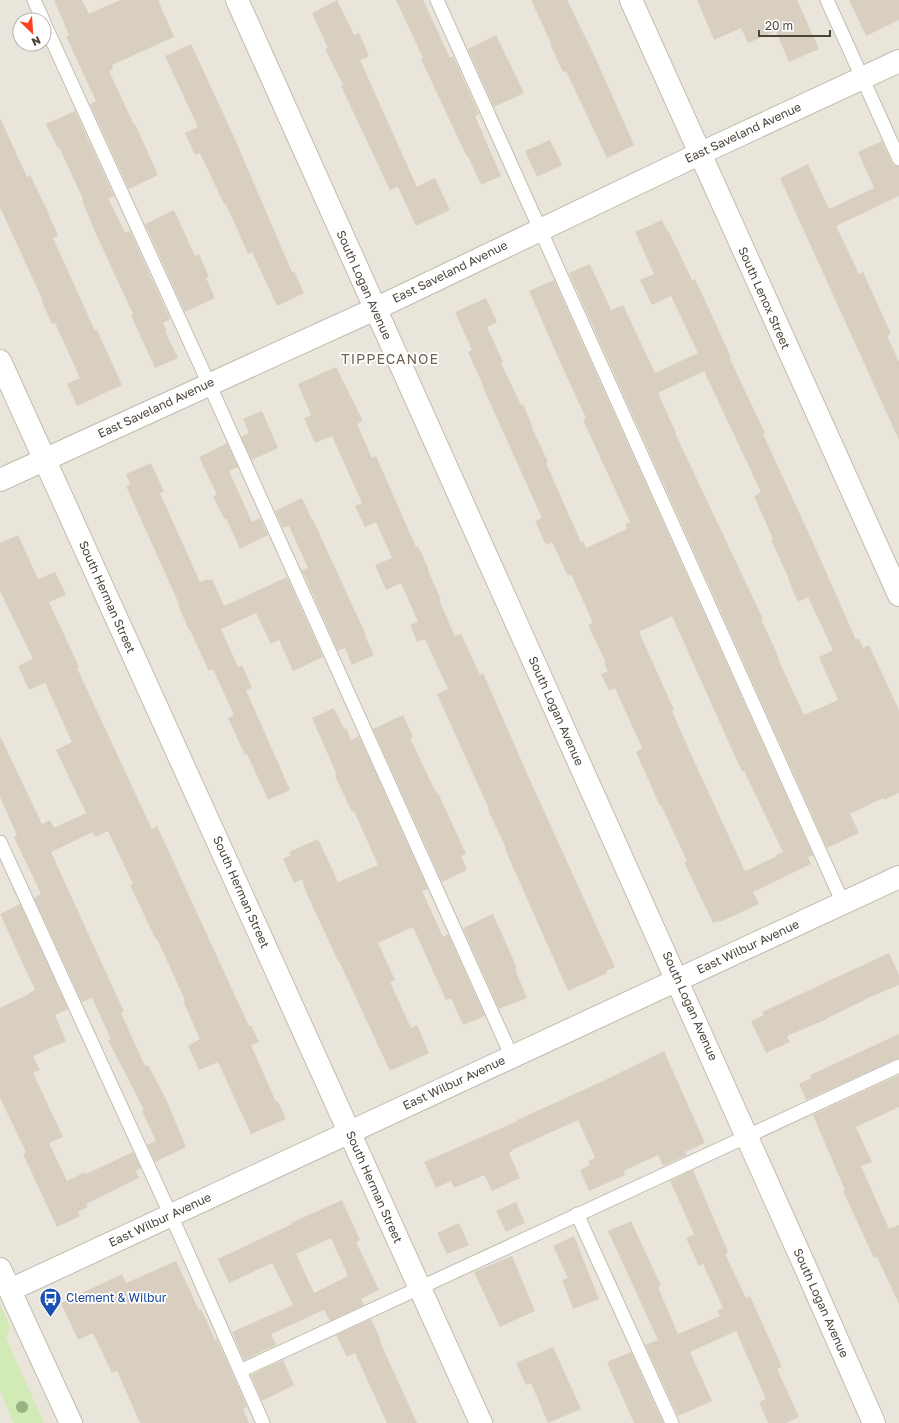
<svg xmlns="http://www.w3.org/2000/svg" width="899" height="1423" font-family="'Golos Text',sans-serif">
	<style>
		.residential { fill: #eae5da; fill-rule: evenodd }
		.green { fill: #d2eab5 }
		.building { fill: #d8cfc1; fill-rule: evenodd }
		.lines { fill: none; stroke-linecap: round; stroke-linejoin: round }
		.service-casing { stroke: #c2bbae; stroke-width: 15 }
		.minor-casing { stroke: #c2bbae; stroke-width: 24 }
		.tertiary-casing { stroke: #c2bbae; stroke-width: 24 }
		.service { stroke: #fff; stroke-width: 13 }
		.minor { stroke: #fff; stroke-width: 22 }
		.tertiary { stroke: #fff; stroke-width: 22 }
		.tree { fill: #97b381 }
		.labels { text-anchor: middle; stroke-width: 3.5; stroke-linejoin: round; paint-order: stroke }
		.street-label { font-size: 12px; fill: #4b4439; stroke: #fff }
		.transit-label { font-size: 12px; fill: #164399; stroke: #fff; text-anchor: start }
		.quarter-label { font-size: 14px; letter-spacing: 1px; fill: #6e6250; stroke: #fff }
	</style>
	<rect width="100%" height="100%" fill="#f6f3ec"/>
	<path class="residential" d="M0 0H899V1423H0ZM20 20H44V44H20Z"/>
	<path class="green" d="M0 1304 10 1326 6 1338 44 1423H14L0 1391Z"/>
	<g class="building">
		<path d="M54 0H82L89 14 120 0H158L174 37 112 65 113 69 109 71 134 125 135 124 158 175 129 189 90 104 96 101 66 36 69 35Z"/>
		<path d="M337 0 354 35 359 33 369 56 360 60 417 187 435 178 450 210 416 226 398 187 390 190 341 86 343 85 325 49 328 48 312 13Z"/>
		<path d="M396 0H423L450 58 453 56 479 114 475 116 501 176 481 185 468 156 467 157 421 59 423 58Z"/>
		<path d="M531 0H567L595 57 634 145 607 158 566 71 563 72 550 44 551 43Z"/>
		<path d="M697 0H797L819 49 789 62 776 31 748 43 741 28 714 40Z"/>
		<path d="M849 0H899V20L866 36Z"/>
		<path d="M496 35 524 93 494 107 468 49Z"/>
		<path d="M191 44 234 137 292 272 294 271 304 293 277 306 252 252 248 254 226 204H224L200 153 195 155 185 133 198 127 165 56Z"/>
		<path d="M75 111 114 196 108 198 125 233 130 231 170 319 163 323 167 331H165L178 358 155 368 131 315 133 314 96 234 82 200 83 199 59 147H57L46 124Z"/>
		<path d="M0 118 27 177 30 175 47 210 58 236 53 238 95 331 97 330 122 385 77 406 67 384 80 378 55 323 52 324 42 302 43 301 0 207Z"/>
		<path d="M550 140 562 165 537 177 525 151Z"/>
		<path d="M882 141 892 163 895 166 899 167V196L836 226 859 274 863 272 891 334 887 336 899 362V440L780 178 808 164 829 209 874 188 858 152Z"/>
		<path d="M174 210 195 256 199 254 209 277 206 278 215 298 185 312 145 224Z"/>
		<path d="M662 220 668 233 669 232 692 280 695 279 715 322 731 358 730 359 765 433 763 434 815 547 856 640 859 638 863 648 869 645 899 710V793L884 800 883 798 850 814 859 833 827 848 569 273 590 264 611 310 623 305 655 373 698 353 671 296 652 305 640 280 654 274 635 232ZM704 371 761 492 754 496 773 539 771 540 789 579H788L798 602 808 597 833 650 819 657 838 700 804 715 778 659 779 658 761 619H763L675 433H676L658 393Z"/>
		<path d="M554 280 813 855 808 857 811 864 753 892 759 904 720 922 719 921 713 923 684 862 687 861 661 805 660 806 636 752 642 748 615 688 609 691 601 674 608 671 604 663H606L588 625 593 623 571 574 568 576 552 542 546 545 535 521 542 518 482 385H483L468 352 472 350 455 312 486 298 497 322 487 327 503 362 501 363 521 405 523 404 533 428H532L548 462 546 463 561 497 581 542 583 541 586 548 627 529 625 524 630 522 583 420 586 418 565 373 529 291ZM672 616 742 772 744 771 783 852 776 855 777 856 746 871 744 869 689 750 672 711 674 710 639 632Z"/>
		<path d="M336 367 363 421 357 424 372 458 376 456 416 547 418 546 429 570 428 571 441 599 439 600 455 636 461 634 480 675 483 673 529 778 615 967 606 971 607 973 568 991 505 849 506 848 488 810 489 809 437 694 448 689 425 639 417 642 410 625 418 622 401 583 386 590 375 565 392 558 376 522 365 527 355 506 362 503 332 436 315 443 304 418 311 415 298 384Z"/>
		<path d="M262 411 278 448 252 460 241 437 249 433 243 419Z"/>
		<path d="M227 443 238 467 229 471 252 522 260 518 268 535 240 549 226 518 224 519 213 496 217 495 199 457Z"/>
		<path d="M151 463 164 492 160 493 200 582 208 579 209 581 212 579 224 606 287 577 323 657 293 671 279 640 271 644 256 613 221 629 238 667 242 665 252 688 246 690 290 790 268 800 247 754 245 755 228 718 234 715 213 669 209 671 190 630H189L178 605 179 604 126 486 130 484 126 474Z"/>
		<path d="M302 498 312 520H313L366 635 365 636 374 655 352 665 345 648 338 651 302 570 308 568 289 526 283 528 275 511Z"/>
		<path d="M18 535 38 579 55 572 66 595 49 602 79 667 77 668 150 825 152 829 157 826 249 1026 251 1025 259 1042 251 1045 276 1102 278 1101 286 1119 251 1134 218 1062 199 1070 188 1046 200 1039 183 1001 185 1000 157 939 156 940 130 885 133 884 108 831 95 837 93 832 51 852 124 1012 121 1013 145 1066 148 1065 166 1099 186 1147 155 1162 147 1145 156 1141 142 1111 144 1110 108 1040 111 1039 92 998 82 1002 34 898 41 894 14 837 17 835 0 797V736L42 824 50 820 54 828 86 813 56 750 72 742 45 683 29 690 18 666 33 659 0 591V543Z"/>
		<path d="M334 708 344 729 346 728 351 740 359 736 428 889 422 891 443 937 448 934 485 1016 463 1025 451 998 446 1000 413 927 378 943 395 980 390 982 411 1028 417 1025 429 1053 390 1071 339 961H338L306 892 302 879 294 883 283 859 291 855 289 852 318 839 338 882 378 865 354 811 352 812 335 776 337 775 312 718Z"/>
		<path d="M403 715 413 737 410 738 436 793H438L466 854 461 856 467 870 442 882 373 729Z"/>
		<path d="M20 904 68 1009 55 1015 66 1041 33 1056 40 1070 33 1073 63 1137 49 1143 67 1181 85 1172 86 1174 133 1152 141 1168 136 1171 139 1178 86 1204 88 1207 78 1212 80 1216 57 1227 23 1154 26 1152 0 1098V1008L29 994V993L35 990 0 914Z"/>
		<path d="M493 914 517 968 515 969 527 998 499 1009 463 928Z"/>
		<path d="M889 953 899 975V985L865 999V1000L827 1018V1019L787 1036 790 1042 766 1053 751 1021 764 1015 762 1012Z"/>
		<path d="M899 1034V1058L806 1100 799 1084 811 1078 810 1075Z"/>
		<path d="M664 1051 705 1143 685 1152 687 1155 663 1166 658 1155 624 1171 625 1175 589 1191 580 1170 590 1165 588 1161 595 1158 578 1120 512 1150 513 1151 509 1153 520 1178 492 1191 484 1175 454 1188 451 1181 436 1188 424 1162 518 1121 517 1120 601 1082Z"/>
		<path d="M899 1075V1107L856 1127 872 1162 861 1166 889 1229 899 1225V1304L877 1257 874 1258 843 1191 845 1190 813 1115Z"/>
		<path d="M693 1170 728 1252 725 1254 746 1298 750 1296 782 1367 777 1369 799 1417 786 1423H768L759 1402 766 1399 736 1331 690 1352 712 1401 678 1416 645 1345 658 1340 608 1231 631 1221 661 1286 658 1287 678 1334 720 1316 717 1311 723 1308 703 1264 699 1266 686 1238 694 1234 670 1181Z"/>
		<path d="M342 1200 360 1240 356 1242 379 1290 361 1299 364 1305 330 1321 324 1310 271 1334 276 1345 244 1360 232 1332 293 1305 272 1263 229 1283 218 1259 292 1224 291 1223ZM331 1238 348 1276 314 1293 296 1254Z"/>
		<path d="M516 1202 525 1223 506 1232 496 1211Z"/>
		<path d="M459 1223 469 1245 447 1254 437 1233Z"/>
		<path d="M574 1236 599 1299 573 1309 562 1280 568 1278 553 1246Z"/>
		<path d="M512 1256 535 1311 500 1327 474 1272Z"/>
		<path d="M176 1261 199 1310 201 1309 215 1340 217 1339 247 1407 243 1409 249 1423H140L117 1371 112 1373 93 1333 78 1340 61 1303 122 1274 126 1283Z"/>
		<path d="M371 1319 381 1341 380 1342 417 1423H387L355 1353 347 1357 336 1335Z"/>
		<path d="M553 1347 581 1409 548 1423 531 1383 526 1385 516 1363Z"/>
		<path d="M631 1352 663 1423H634L607 1362Z"/>
		<path d="M283 1360 294 1385 262 1401 251 1375Z"/>
	</g>
	<g class="lines">
		<defs>
			<g id="service">
				<path d="M34 0 43 20"/>
				<path d="M437 0 843 903"/>
				<path d="M827 0 899 159"/>
				<path d="M44 23 209 384 512 1057"/>
				<path d="M0 842 183 1242 263 1423"/>
				<path d="M577 1214 672 1423"/>
				<path d="M240 1371 899 1066"/>
			</g>
			<g id="minor">
				<path d="M237 0C449 474 665 947 874 1423"/>
				<path d="M631 0 899 595"/>
				<path d="M0 361 481 1423"/>
				<path d="M0 480 375 309 699 154 899 61"/>
				<path d="M10 1290 899 877"/>
			</g>
			<path id="tertiary" d="M0 1269 71 1423"/>
		</defs>
		<use href="#service" class="service-casing"/>
		<use href="#minor" class="minor-casing"/>
		<use href="#tertiary" class="tertiary-casing"/>
		<use href="#service" class="service"/>
		<use href="#minor" class="minor"/>
		<use href="#tertiary" class="tertiary"/>
	</g>
	<circle class="tree" cx="22" cy="1407" r="6"/>
	<defs>
		<symbol id="bus-pin" viewBox="-11 -11 22 30"><path d="M0 17L-7.5 6A9.5 9.5 0 1 1 7.5 6Z" fill="#1a4fb4" stroke="#fff"/><path d="M-5-6H5V4H4V6H2V4H-2V6H-4V4H-5ZM-3.5-4V0h7V-4ZM-3.5 1.2v1.5H-2V1.2ZM2 1.2v1.5H3.5V1.2Z" fill="#fff"/></symbol>
	</defs>
	<g fill-rule="evenodd">
		<use href="#bus-pin" x="38" y="1286" width="25" height="34"/>
	</g>
	<g class="labels">
		<g class="street-label">
			<text transform="translate(743 133) rotate(-25)" y="4">East Saveland Avenue</text>
			<text transform="translate(450 272) rotate(-26)" y="4">East Saveland Avenue</text>
			<text transform="translate(364 285) rotate(66)" y="4">South Logan Avenue</text>
			<text transform="translate(764 298) rotate(66)" y="4">South Lenox Street</text>
			<text transform="translate(156 408) rotate(-25)" y="4">East Saveland Avenue</text>
			<text transform="translate(107 597) rotate(66)" y="4">South Herman Street</text>
			<text transform="translate(556 711) rotate(66)" y="4">South Logan Avenue</text>
			<text transform="translate(241 892) rotate(66)" y="4">South Herman Street</text>
			<text transform="translate(748 947) rotate(-25)" y="4">East Wilbur Avenue</text>
			<text transform="translate(690 1006) rotate(66)" y="4">South Logan Avenue</text>
			<text transform="translate(454 1083) rotate(-25)" y="4">East Wilbur Avenue</text>
			<text transform="translate(374 1187) rotate(66)" y="4">South Herman Street</text>
			<text transform="translate(160 1220) rotate(-25)" y="4">East Wilbur Avenue</text>
			<text transform="translate(821 1303) rotate(66)" y="4">South Logan Avenue</text>
		</g>
		<g class="transit-label">
			<text x="66" y="1302">Clement &amp; Wilbur</text>
		</g>
		<g class="quarter-label">
			<text x="390" y="364">TIPPECANOE</text>
		</g>
	</g>
	<g transform="translate(32 32) rotate(155)"><circle r="19" fill="#ffffff" stroke="#b7b4b0"/>
	<path d="M0-3L7 15L0 10L-7 15Z" fill="#fc3f1d"/>
	<text y="-6" font-size="11" font-weight="bold" text-anchor="middle" fill="#4b4439">N</text>
	</g>
	<path d="M759 30v6h71v-6" fill="none" stroke="#4b4439" stroke-width="2"/>
	<text x="765" y="30" font-size="12" fill="#4b4439" stroke="#ffffff" stroke-width="3" paint-order="stroke">20 m</text>
</svg>
